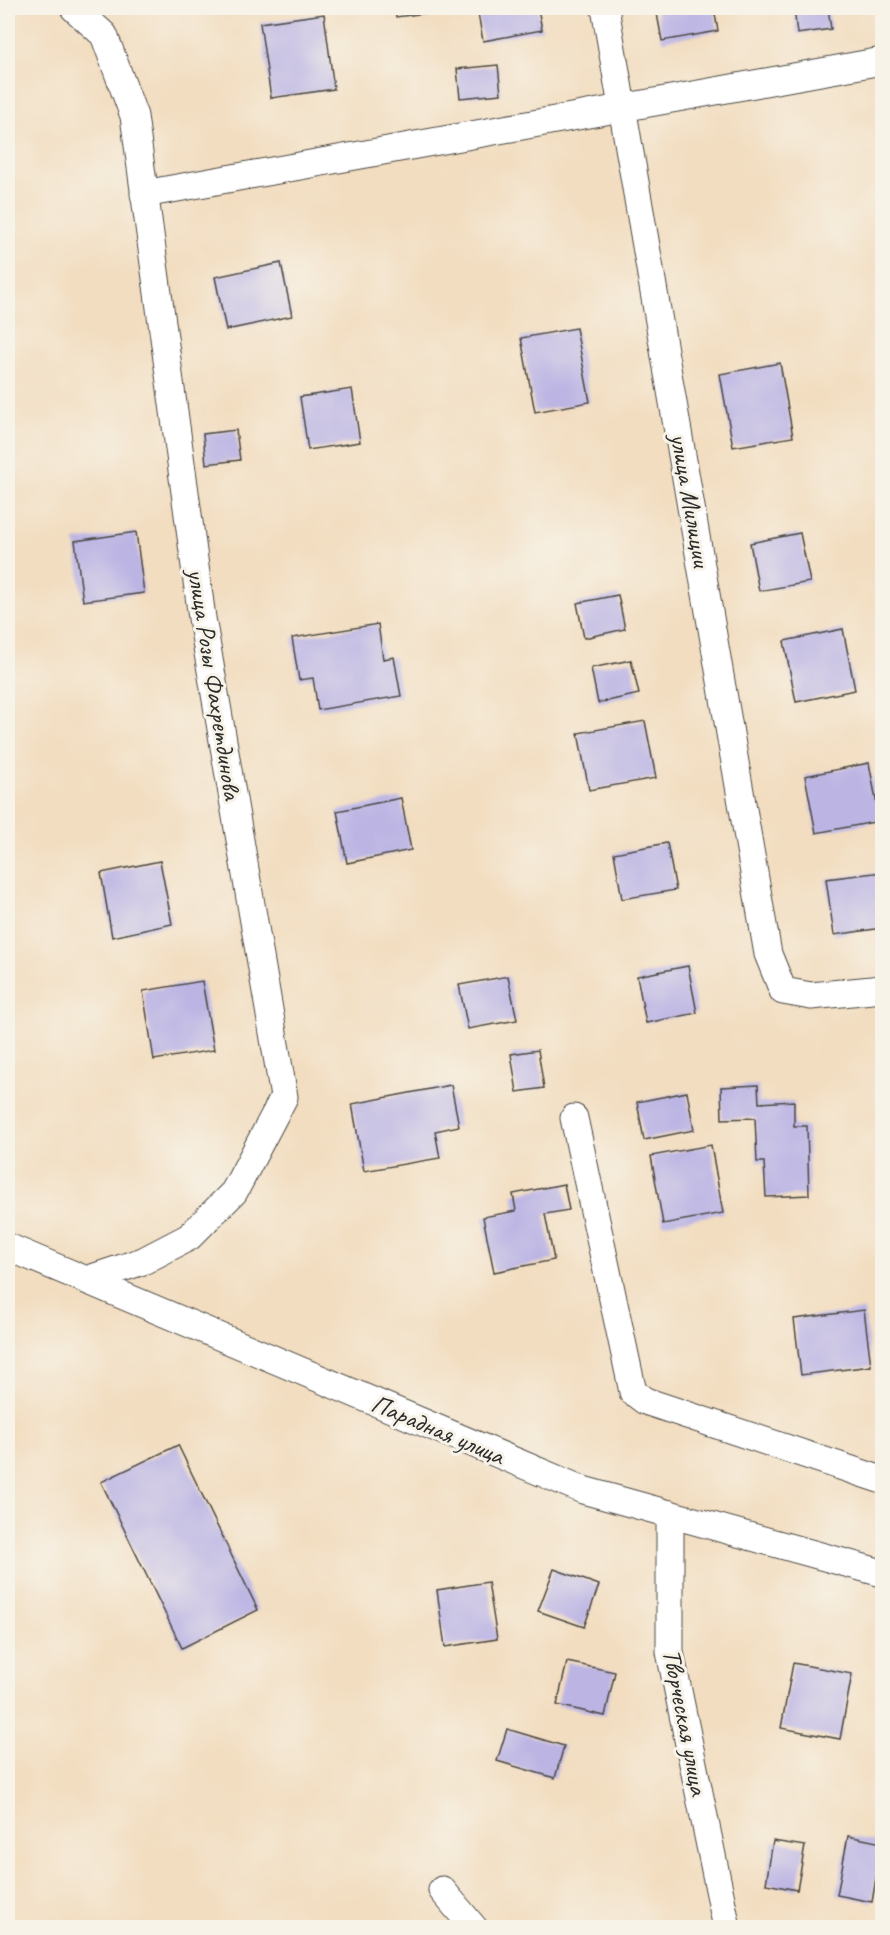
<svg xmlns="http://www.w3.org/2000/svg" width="890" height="1935" font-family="Caveat,sans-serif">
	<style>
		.building { fill: #bcb5e4 }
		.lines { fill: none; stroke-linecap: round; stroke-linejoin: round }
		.street-casing { stroke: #494641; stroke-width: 29 }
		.street { stroke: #fff; stroke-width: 27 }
		.labels { text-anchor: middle; stroke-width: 6; stroke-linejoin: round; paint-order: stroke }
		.street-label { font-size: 26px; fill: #2b2b2b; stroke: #f7f3e8 }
	</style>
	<rect width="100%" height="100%" fill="#f7f3e8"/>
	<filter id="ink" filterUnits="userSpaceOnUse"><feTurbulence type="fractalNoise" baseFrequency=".0167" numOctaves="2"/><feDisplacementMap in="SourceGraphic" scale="12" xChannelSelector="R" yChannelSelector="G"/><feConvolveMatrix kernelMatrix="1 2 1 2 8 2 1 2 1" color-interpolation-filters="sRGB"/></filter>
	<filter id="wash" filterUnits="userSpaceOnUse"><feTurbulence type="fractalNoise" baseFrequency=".008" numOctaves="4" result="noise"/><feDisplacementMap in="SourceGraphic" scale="24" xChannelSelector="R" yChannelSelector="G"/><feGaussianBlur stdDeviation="1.35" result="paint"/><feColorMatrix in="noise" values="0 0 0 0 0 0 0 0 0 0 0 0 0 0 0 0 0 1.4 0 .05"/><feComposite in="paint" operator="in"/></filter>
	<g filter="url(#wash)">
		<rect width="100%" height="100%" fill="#f2ddc0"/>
		<g id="blocks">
			<g class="building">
				<path d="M395 8H433L434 12 396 17Z"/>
				<path d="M477 8H538L542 30 483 41Z"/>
				<path d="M656 8H714L718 31 662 41Z"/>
				<path d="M794 8H828L831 29 797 34Z"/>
				<path d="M324 14 334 89 271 98 260 23Z"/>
				<path d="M498 65 501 94 460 98 457 69Z"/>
				<path d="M281 263 292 316 226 330 215 277Z"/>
				<path d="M576 328 590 402 535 412 521 338Z"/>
				<path d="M780 363 793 437 733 447 720 374Z"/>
				<path d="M352 389 360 442 308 450 300 397Z"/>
				<path d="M236 430 240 460 206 464 203 434Z"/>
				<path d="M136 532 144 593 83 601 75 541Z"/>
				<path d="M800 533 810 582 759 591 750 543Z"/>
				<path d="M618 595 625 629 584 638 577 603Z"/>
				<path d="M378 624 383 659 394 657 401 696 318 710 313 678 299 680 292 638Z"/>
				<path d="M843 629 855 690 796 702 784 641Z"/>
				<path d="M631 660 639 694 598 703 591 668Z"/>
				<path d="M645 721 656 778 589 790 578 733Z"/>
				<path d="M869 763 880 821 816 833 805 776Z"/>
				<path d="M401 798 411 850 347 863 337 811Z"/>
				<path d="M667 843 676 890 622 899 614 853Z"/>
				<path d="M160 861 172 924 112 937 101 873Z"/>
				<path d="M882 872V928L834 935 826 879Z"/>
				<path d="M688 966 697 1013 646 1023 637 976Z"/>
				<path d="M508 976 517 1020 468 1029 459 985Z"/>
				<path d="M202 981 214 1050 154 1060 143 991Z"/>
				<path d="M8 1011 13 1038 8 1039Z"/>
				<path d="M538 1050 544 1088 517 1092 511 1054Z"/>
				<path d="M451 1085 459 1126 435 1131 440 1158 364 1171 352 1104Z"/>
				<path d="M758 1085 759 1103 794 1101V1126H807L809 1195 766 1197 764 1162H757L755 1118 722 1119 721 1087Z"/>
				<path d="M687 1092 694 1130 644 1140 637 1102Z"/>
				<path d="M711 1145 723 1213 663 1224 651 1156Z"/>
				<path d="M564 1184 569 1210 545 1214 554 1260 494 1272 483 1217 516 1211 513 1194Z"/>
				<path d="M864 1310 871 1366 801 1375 794 1319Z"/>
				<path d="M178 1445 258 1610 182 1648 101 1482Z"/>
				<path d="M554 1569 599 1585 584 1627 538 1611Z"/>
				<path d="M488 1582 497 1639 445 1647 437 1590Z"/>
				<path d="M567 1662 615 1672 605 1716 557 1705Z"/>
				<path d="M793 1663 852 1674 840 1739 781 1728Z"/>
				<path d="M507 1729 564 1746 555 1778 497 1761Z"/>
				<path d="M848 1836 882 1843 872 1902 837 1895Z"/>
				<path d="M773 1841 805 1846 797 1890 766 1884Z"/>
			</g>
		</g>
	</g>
	<g filter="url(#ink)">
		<use href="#blocks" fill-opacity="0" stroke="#494641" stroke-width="1.5"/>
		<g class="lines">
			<defs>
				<g id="street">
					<path d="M74 8 104 35 134 116 202 618 284 1097 234 1192 189 1237 143 1261 86 1280"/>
					<path d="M605 8 768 954 783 991 811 996 882 989"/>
					<path d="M144 194 882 61"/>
					<path d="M574 1118 633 1392 645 1401 882 1480"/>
					<path d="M8 1247 583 1490 882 1573"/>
					<path d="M670 1514V1652L727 1928"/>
					<path d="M442 1890 474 1928"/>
				</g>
			</defs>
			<use href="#street" class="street-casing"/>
			<use href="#street" class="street"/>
		</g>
	</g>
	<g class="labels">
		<g class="street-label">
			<text transform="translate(691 500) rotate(80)" y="9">улица Милиции</text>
			<text transform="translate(215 684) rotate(81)" y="9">улица Розы Фахретдинова</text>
			<text transform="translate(438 1429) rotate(23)" y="9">Парадная улица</text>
			<text transform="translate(686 1722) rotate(79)" y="9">Творческая улица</text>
		</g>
	</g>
	<rect width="890" height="1935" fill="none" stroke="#f7f3e8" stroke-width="30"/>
</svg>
